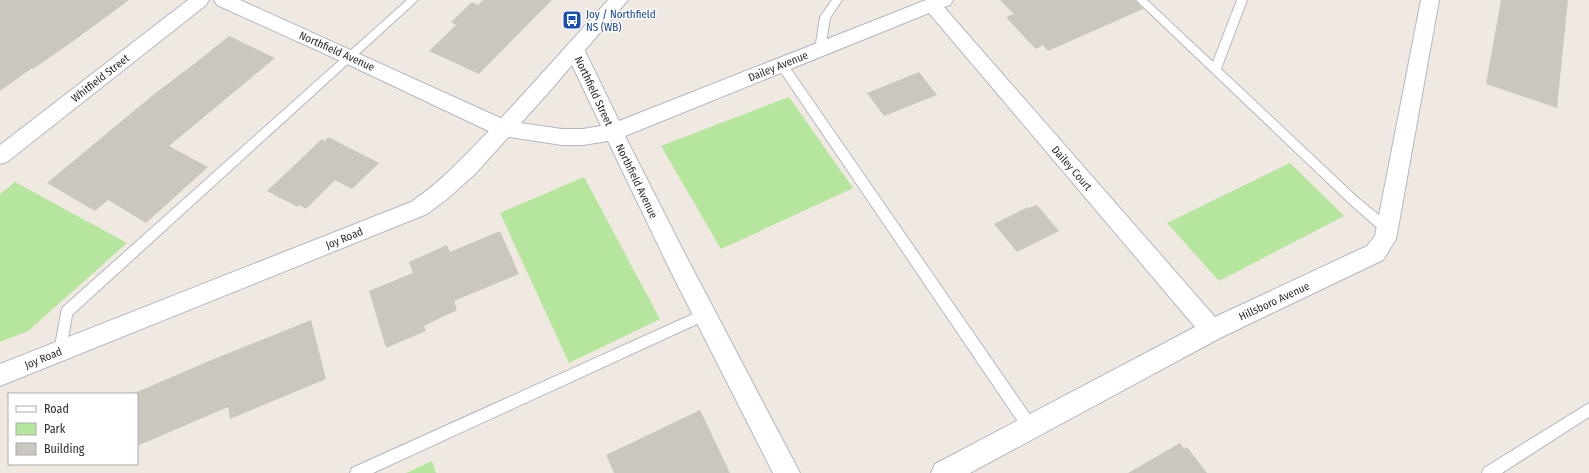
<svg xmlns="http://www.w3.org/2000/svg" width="1589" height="473" font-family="'Fira Sans Condensed',sans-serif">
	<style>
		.green { fill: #b6e59e }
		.building { fill: #cbc7bf }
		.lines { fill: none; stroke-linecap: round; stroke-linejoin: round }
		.service-casing { stroke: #b4b7c1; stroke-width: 2 }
		.minor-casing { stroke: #b4b7c1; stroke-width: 2 }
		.tertiary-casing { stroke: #b4b7c1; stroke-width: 2 }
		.service { fill: #fff; fill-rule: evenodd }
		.minor { fill: #fff; fill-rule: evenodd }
		.tertiary { fill: #fff; fill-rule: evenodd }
		.labels { text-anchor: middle; stroke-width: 3; stroke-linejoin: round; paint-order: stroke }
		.transit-label { font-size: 11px; fill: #164399; stroke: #fff; text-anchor: start }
		.street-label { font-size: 11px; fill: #2e2e2e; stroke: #fff }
	</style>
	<rect width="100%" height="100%" fill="#efe9e1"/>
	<g class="green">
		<path d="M789 97 853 188 721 249 661 146Z"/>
		<path d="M1290 163 1344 216 1219 281 1167 223Z"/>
		<path d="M584 177 660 319 569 363 500 213Z"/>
		<path d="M15 182 127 243 28 331 0 342V194Z"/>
		<path d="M432 461 436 473H406Z"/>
	</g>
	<g class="building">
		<path d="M0 0H129L72 42 33 69 32 68 0 91Z"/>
		<path d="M483 0H552L479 74 429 51 456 25 451 22 472 2 478 5Z"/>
		<path d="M1000 0H1135L1143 9 1048 51 1043 45 1036 49 1027 40 1006 17 1014 14Z"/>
		<path d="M1501 0H1568L1557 108 1486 84Z"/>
		<path d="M229 36 275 58 169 146 208 167 146 223 108 200 95 211 47 183 153 95 194 64Z"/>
		<path d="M919 72 937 95 884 116 867 93Z"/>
		<path d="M328 137 379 163 352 189 335 180 306 209 299 205 298 207 267 191 322 139 325 141Z"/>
		<path d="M1037 205 1059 231 1017 252 994 224 1028 207 1029 208Z"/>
		<path d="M500 231 519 274 454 301 457 310 424 326 426 331 386 348 369 291 413 273 409 262 447 245 450 252Z"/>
		<path d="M311 320 326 379 230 419 228 407 137 446V392L209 361Z"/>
		<path d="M700 410 730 473H614L606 455Z"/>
		<path d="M1180 443 1184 449 1187 447 1207 473H1128Z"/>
	</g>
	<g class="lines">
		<defs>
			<g id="service">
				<path d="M407 0H418L72 315 66 351 65 355 60 357 55 355 54 351 62 308Z"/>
				<path d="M832 0H842L830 18 825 50 824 53H816L815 50 820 17Z"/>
				<path d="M1136 0H1147L1213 62 1237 0H1247L1221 69 1357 197 1391 225 1393 229 1391 233 1387 234 1383 233 1349 203Z"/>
				<path d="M782 61 786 62 1035 422 1037 427 1035 432 1030 434 1025 432 778 68 777 65 778 62Z"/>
				<path d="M704 309 708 311 710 315 708 319 373 473H350L352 468Z"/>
				<path d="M1589 403V417L1502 473H1482L1484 468Z"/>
			</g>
			<g id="minor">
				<path d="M188 0H209L206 5 7 162 0 164V145Z"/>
				<path d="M214 0H240L507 121 562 129H583L601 126 565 50 568 45 575 43 582 45 619 121 926 0H953L950 5 944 7 1215 317 1367 246 1375 236 1421 0H1439L1396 239 1383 260 1220 338 970 473H931L935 464 1195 327 929 13 625 136 686 256 800 473H773L670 270 608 141 583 145H562L497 135 343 62 217 5Z"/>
			</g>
			<path id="tertiary" d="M608 0H628L548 93 475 174 447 199 427 214 0 386V364L411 202C441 182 463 157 488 132 529 89 568 44 608 0Z"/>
		</defs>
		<use href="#service" class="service-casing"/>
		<use href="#minor" class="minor-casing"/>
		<use href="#tertiary" class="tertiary-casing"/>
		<use href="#service" class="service"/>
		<use href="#minor" class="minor"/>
		<use href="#tertiary" class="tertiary"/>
	</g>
	<defs>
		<symbol id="bus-square" viewBox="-11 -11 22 22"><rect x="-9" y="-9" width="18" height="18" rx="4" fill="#1a4fb4" stroke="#fff"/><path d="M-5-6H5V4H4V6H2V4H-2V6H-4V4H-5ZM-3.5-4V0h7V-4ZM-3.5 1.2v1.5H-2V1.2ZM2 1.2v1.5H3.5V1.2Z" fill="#fff"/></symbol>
	</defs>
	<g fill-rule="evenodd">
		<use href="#bus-square" x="561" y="9" width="22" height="22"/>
	</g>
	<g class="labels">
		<g class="transit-label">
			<text x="586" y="18">Joy / Northfield<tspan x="586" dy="13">NS (WB)</tspan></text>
		</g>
		<g class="street-label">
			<text transform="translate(337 51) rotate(24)" y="4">Northfield Avenue</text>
			<text transform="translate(778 66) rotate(-22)" y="4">Dailey Avenue</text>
			<text transform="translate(100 78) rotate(-38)" y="4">Whitfield Street</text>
			<text transform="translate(594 91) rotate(65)" y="4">Northfield Street</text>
			<text transform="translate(1072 168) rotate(49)" y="4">Dailey Court</text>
			<text transform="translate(637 181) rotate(64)" y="4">Northfield Avenue</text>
			<text transform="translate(344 238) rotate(-22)" y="4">Joy Road</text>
			<text transform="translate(1274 301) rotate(-25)" y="4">Hillsboro Avenue</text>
			<text transform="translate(43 358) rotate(-22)" y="4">Joy Road</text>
		</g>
	</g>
	<rect x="8" y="393" width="130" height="72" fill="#ffffff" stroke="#ababab"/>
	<rect x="16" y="406" width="20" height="6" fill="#ffffff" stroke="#ababab"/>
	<text x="44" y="413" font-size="12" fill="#2e2e2e">Road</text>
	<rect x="16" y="423" width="20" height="12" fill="#b6e59e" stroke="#ababab"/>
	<text x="44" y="433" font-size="12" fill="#2e2e2e">Park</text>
	<rect x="16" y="443" width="20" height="12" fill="#cbc7bf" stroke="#ababab"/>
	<text x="44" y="453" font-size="12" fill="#2e2e2e">Building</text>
</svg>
